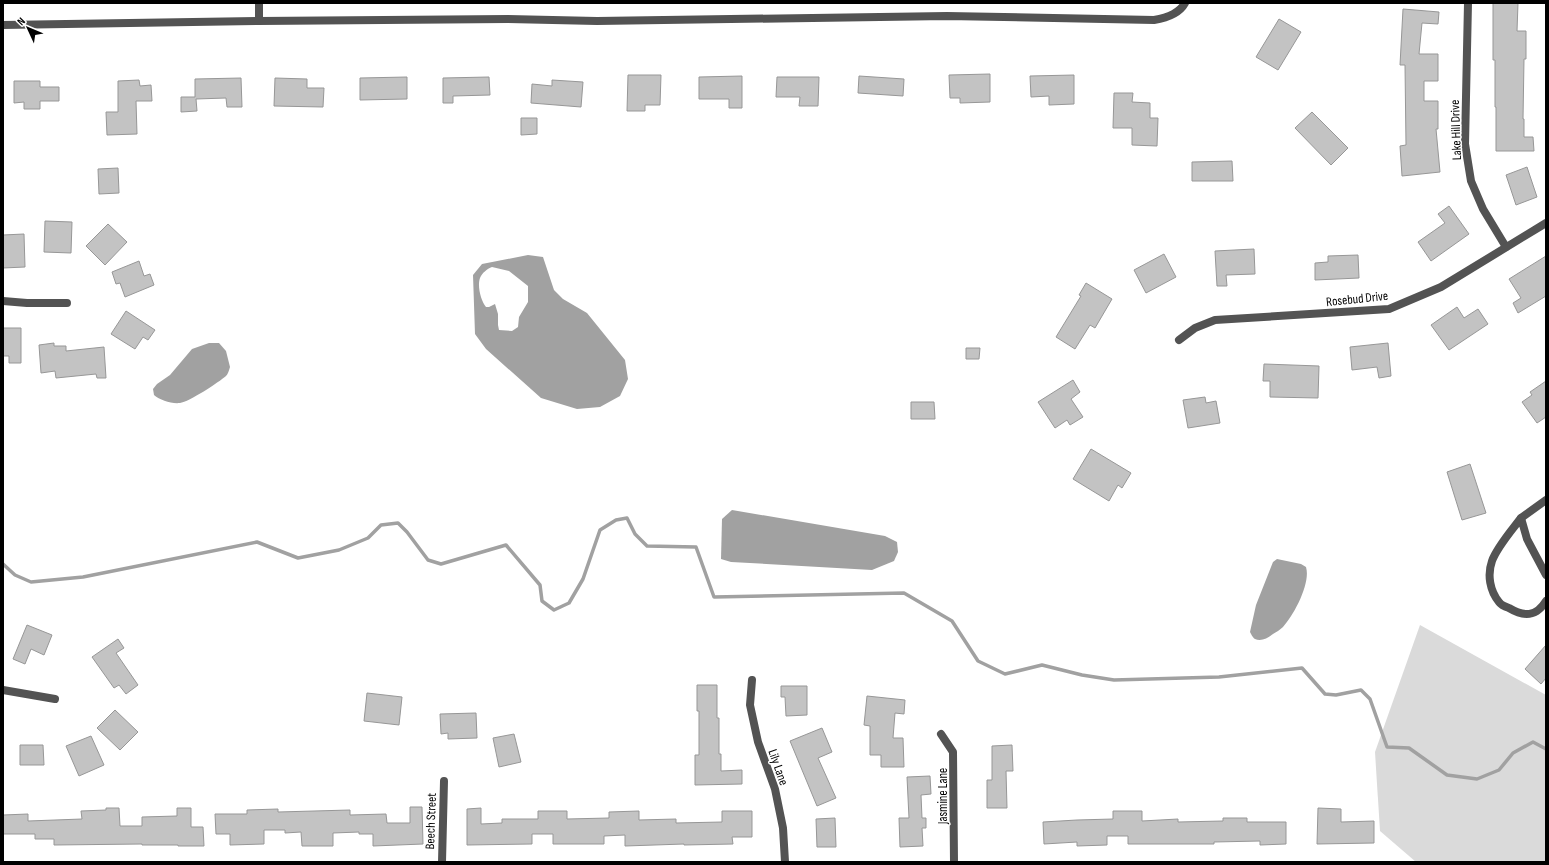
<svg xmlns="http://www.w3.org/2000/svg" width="1549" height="865" font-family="'Sofia Sans Condensed',sans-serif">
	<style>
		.green { fill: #dadada }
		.water { fill: #a1a1a1; fill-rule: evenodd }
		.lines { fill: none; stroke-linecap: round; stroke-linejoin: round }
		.stream { stroke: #a1a1a1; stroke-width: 3.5 }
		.building { fill: #c3c3c3; stroke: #979797 }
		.street { stroke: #535353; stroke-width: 8 }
		.labels { text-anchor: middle; stroke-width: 3; stroke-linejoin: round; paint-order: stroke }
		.street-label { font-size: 13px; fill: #000; stroke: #fff }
	</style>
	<rect width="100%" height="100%" fill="#fff"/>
	<path class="green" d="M1420 625 1546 695V862H1416L1380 831 1375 752Z"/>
	<g class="water">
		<path d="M528 255 543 257 554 290 563 299 587 313 625 360 628 379 620 396 600 407 577 409 541 398 486 349 475 334 473 275 482 264ZM492 267 509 271 528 286V302L519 317 518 327 512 331 499 330 498 325V314L495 304 489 307H486C481 301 477 286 480 278 482 273 487 269 492 267Z"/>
		<path d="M209 343H219L226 351 230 367C229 370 228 374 226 376 219 382 189 402 180 403 171 404 160 400 154 395L153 389 157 384 170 375 192 349Z"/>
		<path d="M732 510 885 536 897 542 898 552 894 561 872 570 731 562 721 559 722 519Z"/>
		<path d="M1277 559 1301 564 1306 567C1311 583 1294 615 1283 627 1280 630 1276 632 1273 634 1268 638 1261 642 1255 639 1253 638 1251 634 1250 632L1256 605 1273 562Z"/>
	</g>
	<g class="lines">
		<path class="stream" d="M3 564 15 575 31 582 83 577 257 542 298 558 339 550 368 538 381 525 398 523 407 532 428 560 441 564 506 545 540 585 542 601 554 610 569 603 583 579 600 530 616 520 627 518 635 534 647 546 696 547 714 597 904 593 952 621 978 661 1005 674 1042 665 1082 675 1114 680 1219 677 1302 668 1325 694 1336 695 1361 690 1370 699 1387 747 1409 748 1447 775 1477 779 1499 770 1513 753 1533 742 1546 749"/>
	</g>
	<g class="building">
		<path d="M1493 3H1518L1517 31H1526V59H1524L1523 119H1524V137H1533L1534 151H1496V107H1495V60H1493Z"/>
		<path d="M1403 9 1439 12 1438 24 1422 23 1419 54H1438V81H1424V101H1438V129H1436L1440 172 1402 176 1400 146 1406 145 1405 65H1400Z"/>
		<path d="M1279 19 1301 32 1278 70 1256 57Z"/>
		<path d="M990 74V102L960 103V98H950L949 75Z"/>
		<path d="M628 75H661L660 105H645V111H627Z"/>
		<path d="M1074 75V104L1049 105V96L1031 97 1030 76Z"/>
		<path d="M742 76V108H729V99H699V77Z"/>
		<path d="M859 76 904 79 903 96 858 93Z"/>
		<path d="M407 77V99L360 100V78Z"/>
		<path d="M489 77 490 95 453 96V103H443V78Z"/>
		<path d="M777 77H819L818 106H799L800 97H776Z"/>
		<path d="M241 78 242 107H227L226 98 196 99 197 111 181 112V97H195V79Z"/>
		<path d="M275 78 307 79V88H324L323 107 274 106Z"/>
		<path d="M139 80 140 86 151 85 152 101H136L137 134 107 135 106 112H118V81Z"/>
		<path d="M552 80 583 82 581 107 531 103 532 84 552 86Z"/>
		<path d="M14 81H40V87H59V101H40V109H24V102L14 103Z"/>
		<path d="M1114 93H1133L1132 102 1150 103V118H1158L1157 146 1132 145V128H1113Z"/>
		<path d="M1312 112 1348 148 1331 165 1295 128Z"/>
		<path d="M521 118H537V134L521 135Z"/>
		<path d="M1232 161 1233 181H1192V162Z"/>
		<path d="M1527 167 1537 197 1516 205 1506 175Z"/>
		<path d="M118 168 119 193 99 194 98 169Z"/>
		<path d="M1449 206 1469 234 1431 261 1418 242 1445 223 1438 214Z"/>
		<path d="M45 221 72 222 71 253 44 252Z"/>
		<path d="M108 224 127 242 105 265 86 246Z"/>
		<path d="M24 234 25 267 3 268V235Z"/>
		<path d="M1254 249 1255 274 1226 275 1227 286H1217L1215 251Z"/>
		<path d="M1164 254 1176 277 1146 293 1134 270Z"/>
		<path d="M1358 255 1359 278 1315 280V263L1328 262V256Z"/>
		<path d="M1546 256V296L1518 313 1513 303 1521 298 1509 279Z"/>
		<path d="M139 261 144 276 150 274 154 285 125 297 120 283 116 284 112 272Z"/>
		<path d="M1086 283 1112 299 1095 328 1090 325 1075 349 1056 337 1081 296 1079 295Z"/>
		<path d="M1457 307 1464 318 1478 309 1488 324 1449 350 1431 325Z"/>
		<path d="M126 311 155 330 148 340 143 337 135 349 111 334Z"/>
		<path d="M3 328H21V363H9V356H3Z"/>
		<path d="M54 343V346H66V351L104 347 106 378H97L96 374 56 378 55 371 41 373 39 345Z"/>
		<path d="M1388 343 1391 376 1379 378 1377 367 1352 370 1350 347Z"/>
		<path d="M966 348H980L979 359H966Z"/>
		<path d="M1264 364 1319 366 1318 398 1270 397V381H1263Z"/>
		<path d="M1073 380 1080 392 1071 399 1083 417 1070 425 1067 420 1055 428 1038 402Z"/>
		<path d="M1546 381V417L1537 423 1522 402 1532 395 1530 392Z"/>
		<path d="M1205 397 1206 403 1216 401 1220 423 1188 428 1183 400Z"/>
		<path d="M911 402H934L935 419H911Z"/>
		<path d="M1091 449 1131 473 1122 488 1118 485 1109 501 1073 479Z"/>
		<path d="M1470 464 1486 513 1462 520 1447 472Z"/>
		<path d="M27 625 52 635 44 655 31 649 25 664 13 659Z"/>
		<path d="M118 639 124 648 116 653 138 685 126 694 119 685 114 688 92 657Z"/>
		<path d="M1546 645V678L1541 684 1525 669Z"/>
		<path d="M697 685H717V718H719V754H721V771L742 770V784L695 785V755H699V711H697Z"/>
		<path d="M781 686H807V715L786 716 785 697H781Z"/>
		<path d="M367 693 402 697 399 725 364 721Z"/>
		<path d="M867 696 905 700 904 714 895 713 893 738H903L904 767H881V755H870V726L864 725Z"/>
		<path d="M115 710 138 732 120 750 97 728Z"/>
		<path d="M476 713 477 738 448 739V733L441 734 440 714Z"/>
		<path d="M822 728 832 752 818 758 836 798 817 806 790 741Z"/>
		<path d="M514 734 521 762 499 767 493 738Z"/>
		<path d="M91 736 104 765 79 776 66 746Z"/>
		<path d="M20 745H43L44 765H20Z"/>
		<path d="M1012 745 1013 771H1006L1007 808H987V780H992V746Z"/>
		<path d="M930 776 931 794 921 795 922 818H926V828H922L923 846 900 847 899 818H909L907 777Z"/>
		<path d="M410 807H422L423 844 373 846V834H359V832L333 833V846H302L301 832 285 833V830H264V844L230 845V834H216L215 814H247V810L278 809V812L350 810V815L386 814 387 823H410Z"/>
		<path d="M106 808H119L120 826H142V817L177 816V808H191V827H203L204 846H178V845H142V844L54 845V839H35V834H3V815L28 814V821L82 819 81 811 106 810Z"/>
		<path d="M481 808V824L502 823V819H538V811H567V819L609 818V812L639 811V820L676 819V823L722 822V811H752V837H732L733 844 684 845V844L625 846V835L604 836V844H553V834H532V844L467 845V809Z"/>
		<path d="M1318 808 1341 809V822L1374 821V843L1317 844Z"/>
		<path d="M1113 811H1142V821L1178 819V822L1223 821V818H1247V822H1286V844L1260 845V841L1214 842V844H1128V836H1107V845L1077 846V842L1044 844 1043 822 1077 820 1113 819Z"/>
		<path d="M835 818 836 847H817L816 819Z"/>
	</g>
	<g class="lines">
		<g class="street">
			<path d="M1468 3 1465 144 1471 181 1483 209 1506 247"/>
			<path d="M259 21V3"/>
			<path d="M3 25 259 21 508 19 597 21 947 16 1154 20C1166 18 1179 14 1185 3"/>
			<path d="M3 301 27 303H67"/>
			<path d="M1179 340 1195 328 1215 320 1389 309 1441 287 1546 223"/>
			<path d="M1521 518 1546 500"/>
			<path d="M1546 575 1527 539 1521 518C1512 530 1497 547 1492 561 1487 575 1490 591 1499 602 1501 605 1506 607 1509 608 1524 617 1536 617 1546 601"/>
			<path d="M752 680 750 705 758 742 775 789 783 828 785 862"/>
			<path d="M3 690 55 699"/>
			<path d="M941 734 953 752 954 862"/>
			<path d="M442 862 444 781"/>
		</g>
	</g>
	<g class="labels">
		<g class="street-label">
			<text transform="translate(1455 130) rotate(-92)" y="5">Lake Hill Drive</text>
			<text transform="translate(1357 298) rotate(-6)" y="5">Rosebud Drive</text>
			<text transform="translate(779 767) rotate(71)" y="5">Lily Lane</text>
			<text transform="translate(942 796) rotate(-90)" y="5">Jasmine Lane</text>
			<text transform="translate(430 821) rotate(-88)" y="5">Beech Street</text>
		</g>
	</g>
	<rect width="1549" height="865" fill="none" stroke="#000000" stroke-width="8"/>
	<g transform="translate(28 28) rotate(314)" stroke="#ffffff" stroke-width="3" paint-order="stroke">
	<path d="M0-3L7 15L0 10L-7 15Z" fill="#000000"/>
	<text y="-6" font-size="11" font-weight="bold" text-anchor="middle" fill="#000000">N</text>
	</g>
</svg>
